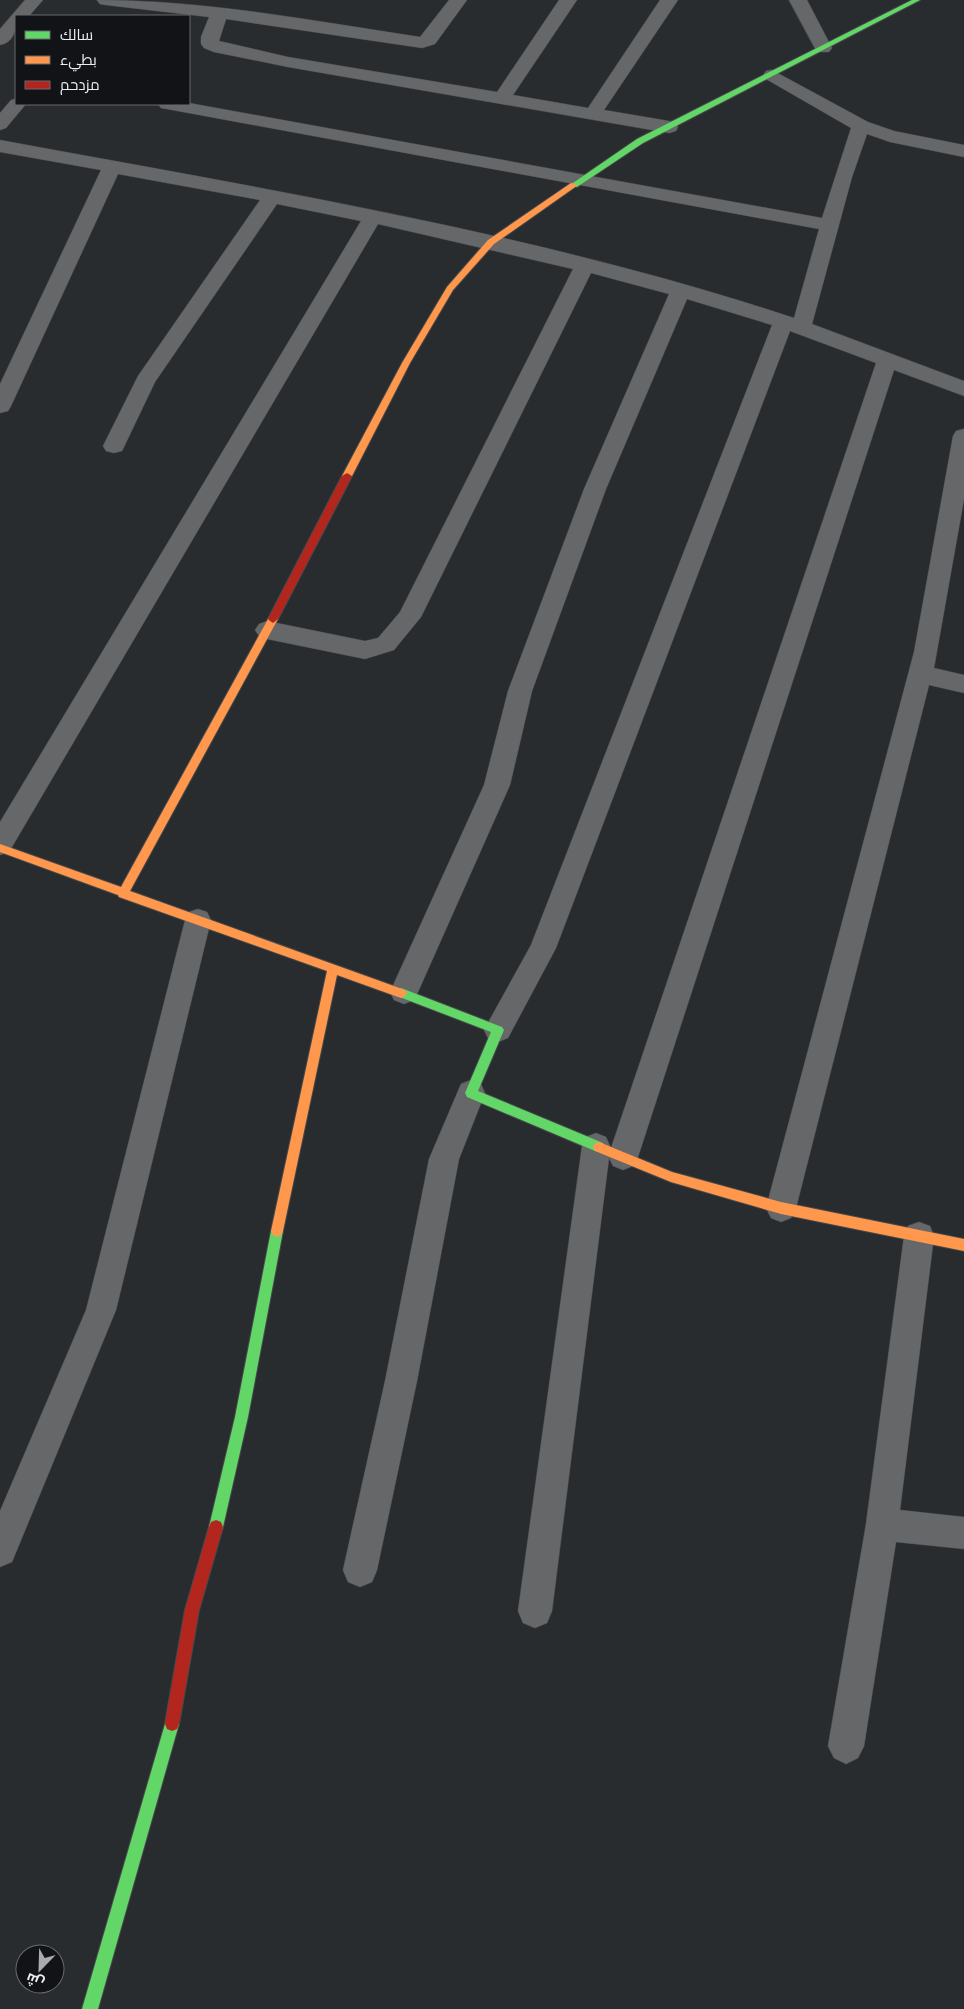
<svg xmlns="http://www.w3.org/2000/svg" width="964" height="2009" font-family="'PT Sans Narrow',Cairo,sans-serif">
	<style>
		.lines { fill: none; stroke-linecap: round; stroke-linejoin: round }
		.street-casing { stroke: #46484b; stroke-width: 1 }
		.fast-casing { stroke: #46484b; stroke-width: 2 }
		.slow-casing { stroke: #46484b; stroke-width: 2 }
		.jam-casing { stroke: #46484b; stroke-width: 2 }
		.street { fill: #656769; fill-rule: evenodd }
		.fast { fill: #63d668; fill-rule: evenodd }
		.slow { fill: #ff974d; fill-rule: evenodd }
		.jam { fill: #b3261e; fill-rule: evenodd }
	</style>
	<rect width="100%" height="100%" fill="#292c2f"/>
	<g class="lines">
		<defs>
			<g id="street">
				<path d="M25 0H43L29 16H16C16 29 15 42 0 45V29Z"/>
				<path d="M97 0C206 0 313 21 420 37L449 0H467L435 44 422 48 226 19 219 41 288 57 497 92 559 0H577L513 95 588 108 660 0H678L604 110 669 121 676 123 678 127 676 131 669 133 288 67 214 52 204 48 201 44V37L209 17 106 5 100 4Z"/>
				<path d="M789 0H807L832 48 829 52H817Z"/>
				<path d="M772 70 868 122 894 131 964 145V157L890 142 867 134 852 177 812 324 964 381V396L894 370 638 1157 633 1166 623 1170 613 1166 609 1158 552 1611 547 1623 535 1628 523 1623 518 1611 582 1146 586 1137 596 1133 606 1137 610 1146 609 1154 876 363 790 331 556 948 508 1038 498 1042 488 1038 484 1030 531 945 772 325 687 299 606 489 532 691 510 785 418 992 414 1000 404 1004 394 1000 390 992 484 785 508 691 584 489 669 294 591 273 421 617 394 650 365 659 267 639 259 636 255 630 259 624 267 621 365 641 378 638 400 612 573 269 378 224 9 852 0 855V822L361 221 277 204 155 382 122 451 114 453 106 451 103 446 138 376 260 200 118 174 11 406 8 411 0 413V384L101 170 0 152V140C264 189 538 233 794 318L819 229 167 109 161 108 158 104 189 103 822 218 851 128 766 79 763 75 766 71Z"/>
				<path d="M16 99V104H26L6 128 0 130V113L11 100Z"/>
				<path d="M964 429V499L934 668 964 675V693L929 685 796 1208 791 1218 781 1222 771 1218 766 1208 914 652 953 436 956 431Z"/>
				<path d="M198 909 207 912 211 920 116 1310 12 1562 0 1567V1511L86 1310 185 920 189 912Z"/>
				<path d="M471 1080 481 1084 485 1093 459 1159 417 1381 377 1570 372 1582 360 1587 348 1582 343 1570 385 1381 429 1159 461 1084Z"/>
				<path d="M919 1222 930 1226 934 1236 900 1510 964 1517V1549L896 1542 864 1746 858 1758 846 1764 834 1758 828 1746 866 1524 904 1236 908 1226Z"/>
			</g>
			<g id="fast">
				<path d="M912 0H920L643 143 577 187 570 185 637 139Z"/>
				<path d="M401 988 502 1027 504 1030 478 1091 603 1143 605 1147 603 1151 599 1152 595 1151 467 1097 465 1093 491 1032 397 996 395 993 397 990Z"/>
				<path d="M277 1225 281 1227 283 1231 248 1417 223 1527 221 1532 216 1534 211 1532 209 1527 235 1417 271 1231 273 1227Z"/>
				<path d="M172 1717 177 1719 179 1724 98 2009H82L165 1724 167 1719Z"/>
			</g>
			<g id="slow">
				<path d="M571 183 578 185 494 244 453 290 410 363 352 476 347 479 344 478 342 476 402 363 447 287 488 240Z"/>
				<path d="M273 615 278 619 130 891 405 990 407 993 405 996 401 998 337 975 283 1231 281 1235 277 1237 273 1235 271 1231 327 971 119 897 118 895 0 852V844L121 887 268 619Z"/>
				<path d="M599 1142 672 1172 781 1202 964 1239V1251L781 1214 671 1182 595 1151 593 1147 595 1143Z"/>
			</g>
			<g id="jam">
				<path d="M347 473 352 476 278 619 273 623 270 621 268 619 342 476Z"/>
				<path d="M216 1520 221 1522 223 1527 199 1610 179 1724 177 1729 172 1731 167 1729 165 1724 185 1610 209 1527 211 1522Z"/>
			</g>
		</defs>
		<use href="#street" class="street-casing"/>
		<use href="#fast" class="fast-casing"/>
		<use href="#slow" class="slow-casing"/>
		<use href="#jam" class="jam-casing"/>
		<use href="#street" class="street"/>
		<use href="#fast" class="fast"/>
		<use href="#slow" class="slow"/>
		<use href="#jam" class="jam"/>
	</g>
	<rect x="15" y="15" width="175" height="90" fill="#111316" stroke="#686b6e"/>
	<rect x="25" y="31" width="25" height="8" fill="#63d668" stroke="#686b6e"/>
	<text x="60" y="40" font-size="15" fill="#ebeef2">سالك</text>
	<rect x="25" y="56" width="25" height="8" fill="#ff974d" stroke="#686b6e"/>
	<text x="60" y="65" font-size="15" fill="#ebeef2">بطيء</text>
	<rect x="25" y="81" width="25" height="8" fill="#b3261e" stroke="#686b6e"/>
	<text x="60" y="90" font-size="15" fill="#ebeef2">مزدحم</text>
	<g transform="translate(40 1969) rotate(203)"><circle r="24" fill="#111316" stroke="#686b6e"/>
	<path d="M0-4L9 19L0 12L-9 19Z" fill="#a7aaae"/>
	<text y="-8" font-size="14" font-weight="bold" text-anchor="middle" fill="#ebeef2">ش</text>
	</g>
</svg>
